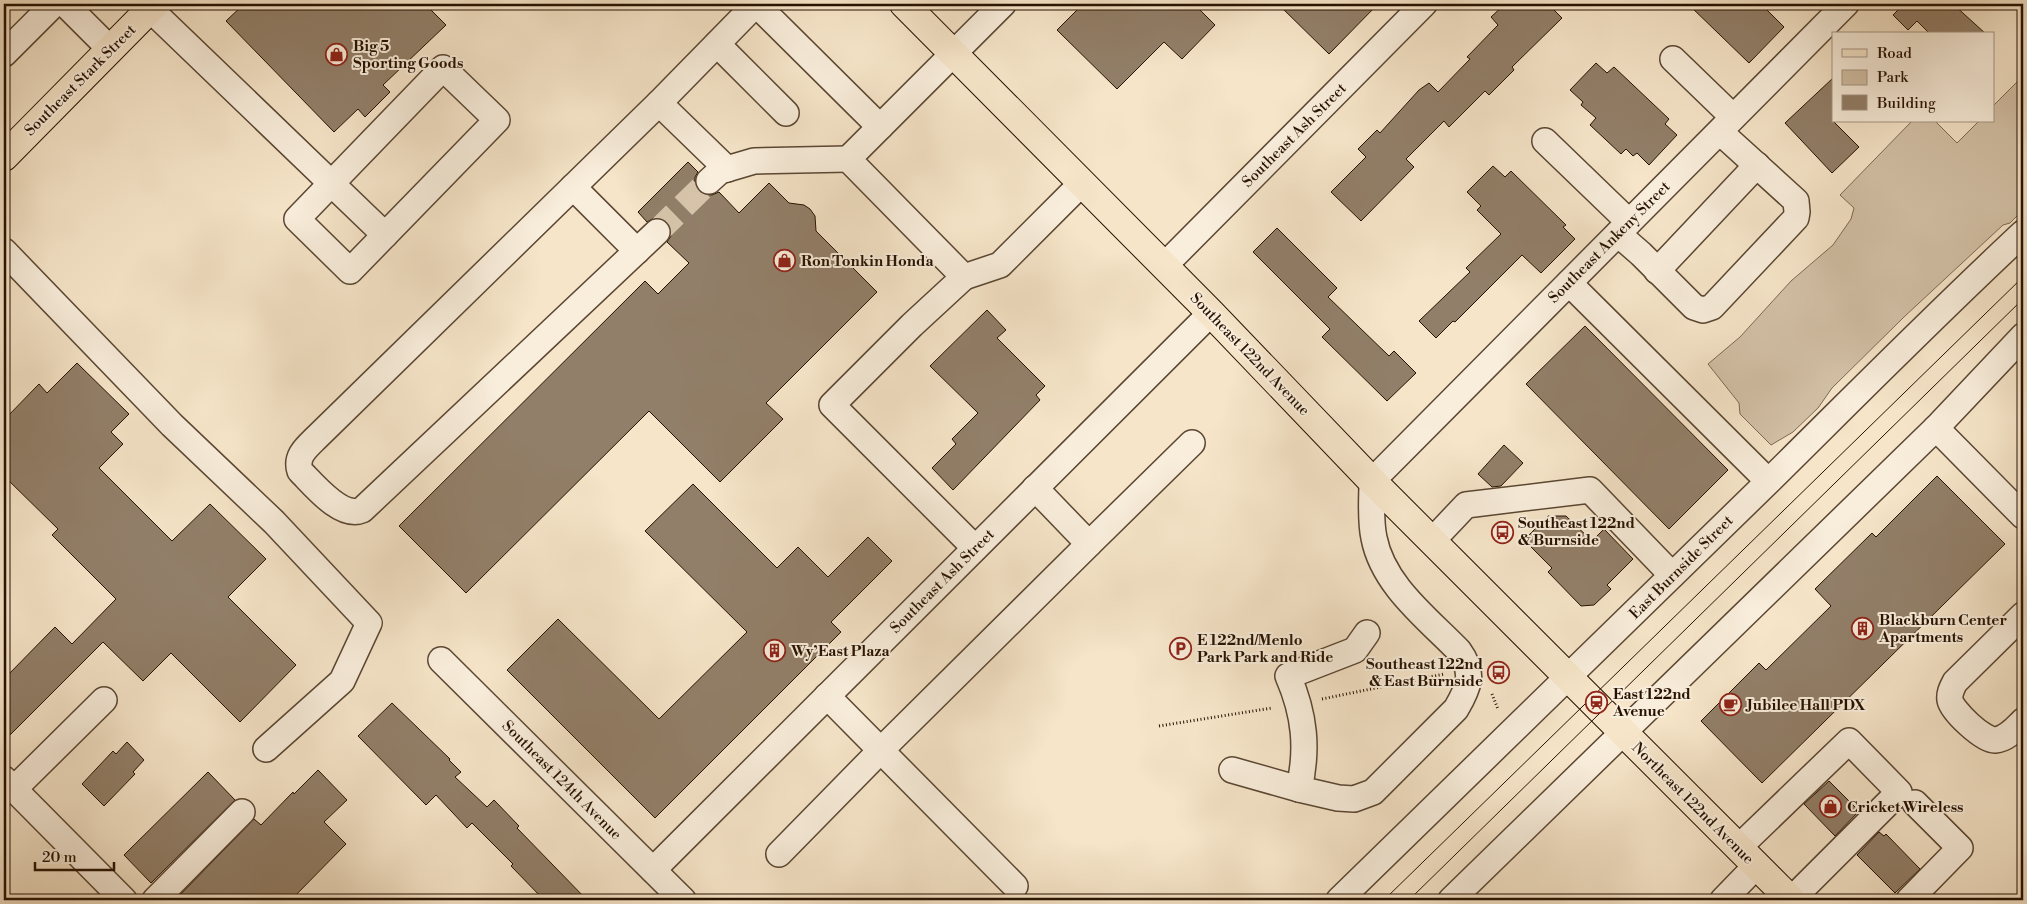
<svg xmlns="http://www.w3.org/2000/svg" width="2027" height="904" font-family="'Libre Bodoni',serif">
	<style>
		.green { fill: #d3c1a7; stroke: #7c6954 }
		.building { fill: #927f69; stroke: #261100 }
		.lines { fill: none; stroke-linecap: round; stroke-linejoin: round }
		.minor-tunnel { stroke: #d7c5ab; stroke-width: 25; stroke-dasharray: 25 12; stroke-linecap: butt }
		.minor-casing { stroke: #5a4632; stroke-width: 28 }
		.major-casing { stroke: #261100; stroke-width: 30 }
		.path { stroke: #261100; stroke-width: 3; stroke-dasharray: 1 2.5; stroke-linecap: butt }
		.minor { stroke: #f9eedc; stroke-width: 25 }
		.major { stroke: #f6e5c9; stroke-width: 28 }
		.tram { stroke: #261100; stroke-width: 1 }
		.labels { text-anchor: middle; stroke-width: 4; stroke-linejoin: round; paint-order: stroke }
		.poi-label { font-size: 15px; font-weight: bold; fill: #261100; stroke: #f9eedc; text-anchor: start }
		.street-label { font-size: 15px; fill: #261100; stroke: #f9eedc }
	</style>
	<rect width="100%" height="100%" fill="#f6e5c9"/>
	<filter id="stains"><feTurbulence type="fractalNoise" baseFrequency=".004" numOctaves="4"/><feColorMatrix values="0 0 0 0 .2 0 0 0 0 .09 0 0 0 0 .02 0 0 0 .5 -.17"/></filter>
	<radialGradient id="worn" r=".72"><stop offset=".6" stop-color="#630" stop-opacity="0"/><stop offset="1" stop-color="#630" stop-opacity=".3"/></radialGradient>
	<path class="green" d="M2023 76V210L2010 223 2003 225 1904 317 1832 388 1818 408 1793 432 1771 445 1740 414 1739 403 1708 364 1740 337 1791 281 1833 245 1851 219 1854 208 1840 195 1912 121H1935L1957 143 1979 121H1993V106Z"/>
	<g class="building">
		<path d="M244 4H425L446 25 383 85 390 92 365 117 358 109 334 132 226 21Z"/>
		<path d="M1083 4H1194L1215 25 1182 59 1164 42 1117 89 1057 30Z"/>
		<path d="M1278 4H1378L1329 54Z"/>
		<path d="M1505 4H1548L1562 18 1512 67 1514 70 1489 95 1485 91 1449 127 1444 121 1406 159 1414 167 1361 221 1331 192 1366 157 1358 149 1377 130 1380 133 1419 90 1429 83 1438 92 1470 59 1467 57 1498 25 1491 17Z"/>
		<path d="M1688 4H1761L1784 27 1749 63Z"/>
		<path d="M1900 4H1953L1986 34H1930L1917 21 1908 30 1893 15 1902 6Z"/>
		<path d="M1596 63 1607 73 1614 67 1669 119 1665 124 1677 135 1649 165 1637 153 1633 156 1626 149 1621 154 1590 125 1596 118 1581 105 1583 102 1570 90Z"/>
		<path d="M1833 78V121L1859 147 1832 173 1785 123Z"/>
		<path d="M688 162 698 172 695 177V184L699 191 704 194 712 195 719 192 739 213 769 183 789 203 804 205 810 209 815 216 816 231 877 292 766 403 783 419 720 482 649 411 466 593 399 526 645 281 658 294 689 263 667 242 671 236V229L667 222 661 218H654L647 222 638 212Z"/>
		<path d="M1493 166 1505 177 1511 171 1566 225 1563 227 1575 239 1541 273 1522 255 1455 322 1453 321 1436 338 1419 321 1470 272 1466 268 1501 234 1477 210 1481 206 1467 192Z"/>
		<path d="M1277 228 1337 288 1328 297 1389 356 1394 351 1416 373 1387 401 1322 337 1330 329 1253 252Z"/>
		<path d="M987 310 1006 330 997 338 1045 386 1036 395 1040 400 953 490 932 468 956 444 952 439 978 413 930 366Z"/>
		<path d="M1585 326 1728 470 1669 529 1526 384Z"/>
		<path d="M77 363 129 414 111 432 123 444 99 468 172 541 210 504 266 559 228 597 296 665 240 722 171 653 143 681 103 642 4 741V679L55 627 72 644 116 599 52 535 58 529 4 476V420L39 384 47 393Z"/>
		<path d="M1504 445 1523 463 1501 486 1492 487 1478 474Z"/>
		<path d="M1937 476 2005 544 1762 783 1701 721 1759 663 1766 670 1831 606 1815 589 1872 533 1876 537Z"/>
		<path d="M693 484 777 568 798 547 828 577 868 537 892 561 831 622 841 632 655 818 507 670 558 619 659 719 747 632 645 531Z"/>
		<path d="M1548 516H1566L1592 541 1604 529 1633 559 1607 585 1611 589 1594 605 1581 606 1548 572 1552 568 1524 540Z"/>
		<path d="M392 703 450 759 449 760 461 772 455 777 487 807 494 800 519 826 517 828 587 900H544L511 866 513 864 472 823 467 828 436 795 426 805 358 736Z"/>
		<path d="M127 742 144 760 133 772 135 774 104 806 82 784 113 751 116 754Z"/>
		<path d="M318 770 347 800 324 822 346 844 291 900H175L254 819 261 825 293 792 294 794Z"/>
		<path d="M208 772 235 800 151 883 124 855Z"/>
		<path d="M1829 781 1859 811 1835 836 1804 804Z"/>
		<path d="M1879 832 1884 836 1886 834 1920 869 1895 893 1857 855Z"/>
	</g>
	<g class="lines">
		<path class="minor-tunnel" d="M657 232 709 181"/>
		<defs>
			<g id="minor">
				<path d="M65 4 110 49"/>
				<path d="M1003 4 848 159 964 277 1000 265 1082 183"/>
				<path d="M150 9 385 235"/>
				<path d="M717 44 786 113"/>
				<path d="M4 54 54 4"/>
				<path d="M1673 59 1733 117"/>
				<path d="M443 68 497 120 350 271 297 219Z"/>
				<path d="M659 103 756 4 880 127"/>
				<path d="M1545 141 1629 222"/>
				<path d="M709 181 720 171 754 161 848 159"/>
				<path d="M573 187 637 251"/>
				<path d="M657 232 362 510C341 519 314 485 300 471 295 456 307 447 317 437L659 103 727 169"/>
				<path d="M1618 234 1641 254 1694 307 1703 310 1712 307 1796 218 1797 212 1796 201 1720 132"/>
				<path d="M4 251 172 425 274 522 369 623 342 681 266 749"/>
				<path d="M1164 266 1424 4"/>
				<path d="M1657 271 1757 165"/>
				<path d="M964 277 912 325 832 405 975 548"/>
				<path d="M1569 283 1768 481"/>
				<path d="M1936 428 2023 516"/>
				<path d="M1035 488 1089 544 1192 443"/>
				<path d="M1432 541 1466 505 1590 490 1672 575"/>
				<path d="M2023 615 1955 682C1952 688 1949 693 1950 700 1952 711 1984 741 1995 740 2007 739 2015 729 2023 721"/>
				<path d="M441 660 683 900"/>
				<path d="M827 696 1015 886"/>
				<path d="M1232 770 1299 789 1338 798 1354 799 1373 792 1456 709C1469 687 1475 673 1459 651 1427 618 1383 585 1374 538 1370 520 1372 499 1372 481L1846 4"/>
				<path d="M4 779 124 900"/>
				<path d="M14 789 104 700"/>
				<path d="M1299 789C1308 749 1305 715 1288 676L1355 650 1367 633"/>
				<path d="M1738 848 1849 741 1899 792 1791 900"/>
				<path d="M779 854 881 750 1089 544"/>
				<path d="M653 870 1211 313"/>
				<path d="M155 900 242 812"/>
				<path d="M1339 900C1481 760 1625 621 1769 481 1853 398 1936 314 2023 233"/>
				<path d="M1451 900 1936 428 2023 336"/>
				<path d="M1723 900 1756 866"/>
				<path d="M1909 900 1960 848 1915 803"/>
			</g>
			<g id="major">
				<path d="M904 4 1211 313 1372 481 1791 900"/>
				<path d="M4 157 155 4"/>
			</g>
		</defs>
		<use href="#minor" class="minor-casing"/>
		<use href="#major" class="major-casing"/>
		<g class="path">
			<path d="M1492 694 1498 709"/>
			<path d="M1322 699 1444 674"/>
			<path d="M1159 726 1272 708"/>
		</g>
		<use href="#minor" class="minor"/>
		<use href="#major" class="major"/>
		<g class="tram">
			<path d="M1384 900 2023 277"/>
			<path d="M1409 900 2023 299"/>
		</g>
	</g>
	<defs>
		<symbol id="shop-ring" viewBox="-11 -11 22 22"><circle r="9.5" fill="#f9eedc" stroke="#8f2418" stroke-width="1.5"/><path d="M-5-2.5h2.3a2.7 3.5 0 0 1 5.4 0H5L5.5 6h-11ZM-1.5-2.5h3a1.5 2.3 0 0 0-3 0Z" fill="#8f2418"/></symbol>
		<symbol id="bus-ring" viewBox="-11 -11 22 22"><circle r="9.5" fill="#f9eedc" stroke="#8f2418" stroke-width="1.5"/><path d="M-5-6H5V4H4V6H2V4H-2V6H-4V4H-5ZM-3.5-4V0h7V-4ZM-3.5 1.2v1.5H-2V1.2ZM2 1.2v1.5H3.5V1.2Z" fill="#8f2418"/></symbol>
		<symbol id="building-ring" viewBox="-11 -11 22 22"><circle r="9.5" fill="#f9eedc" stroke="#8f2418" stroke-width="1.5"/><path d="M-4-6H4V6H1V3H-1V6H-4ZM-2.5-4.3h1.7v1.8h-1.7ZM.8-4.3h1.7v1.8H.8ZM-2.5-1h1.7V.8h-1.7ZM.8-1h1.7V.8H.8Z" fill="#8f2418"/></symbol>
		<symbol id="parking-ring" viewBox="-11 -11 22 22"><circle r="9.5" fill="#f9eedc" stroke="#8f2418" stroke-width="1.5"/><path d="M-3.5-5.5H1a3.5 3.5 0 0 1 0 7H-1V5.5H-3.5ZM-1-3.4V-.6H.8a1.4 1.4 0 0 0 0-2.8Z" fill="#8f2418"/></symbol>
		<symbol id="station-ring" viewBox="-11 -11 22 22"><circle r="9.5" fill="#f9eedc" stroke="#8f2418" stroke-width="1.5"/><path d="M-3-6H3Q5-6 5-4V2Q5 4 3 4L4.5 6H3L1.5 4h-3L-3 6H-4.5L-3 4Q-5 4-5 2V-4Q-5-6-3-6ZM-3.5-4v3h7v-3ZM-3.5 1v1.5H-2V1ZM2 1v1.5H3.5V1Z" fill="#8f2418"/></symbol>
		<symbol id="cafe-ring" viewBox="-11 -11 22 22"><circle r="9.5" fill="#f9eedc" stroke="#8f2418" stroke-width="1.5"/><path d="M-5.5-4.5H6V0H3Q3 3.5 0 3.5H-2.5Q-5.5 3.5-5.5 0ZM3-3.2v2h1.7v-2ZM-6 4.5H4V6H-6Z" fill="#8f2418"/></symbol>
	</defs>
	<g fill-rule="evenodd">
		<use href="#shop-ring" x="324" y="42" width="25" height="25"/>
		<use href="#shop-ring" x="772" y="248" width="25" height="25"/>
		<use href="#bus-ring" x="1490" y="520" width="25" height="25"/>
		<use href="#building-ring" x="1850" y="616" width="25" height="25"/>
		<use href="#parking-ring" x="1168" y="636" width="25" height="25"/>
		<use href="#building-ring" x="762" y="638" width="25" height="25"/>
		<use href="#bus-ring" x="1486" y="660" width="25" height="25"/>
		<use href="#station-ring" x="1584" y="690" width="25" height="25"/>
		<use href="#cafe-ring" x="1718" y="692" width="25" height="25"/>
		<use href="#shop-ring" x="1818" y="794" width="25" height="25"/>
	</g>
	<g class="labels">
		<g class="poi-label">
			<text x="353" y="51">Big 5<tspan x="353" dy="17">Sporting Goods</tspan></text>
			<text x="801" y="266">Ron Tonkin Honda</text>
			<text x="1518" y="528">Southeast 122nd<tspan x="1518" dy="17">&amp; Burnside</tspan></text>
			<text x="1879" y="625">Blackburn Center<tspan x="1879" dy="17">Apartments</tspan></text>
			<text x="1197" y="645">E 122nd/Menlo<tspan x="1197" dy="17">Park Park and Ride</tspan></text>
			<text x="791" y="656">Wy’East Plaza</text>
			<text x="1483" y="669" text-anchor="end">Southeast 122nd<tspan x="1483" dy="17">&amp; East Burnside</tspan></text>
			<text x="1613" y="699">East 122nd<tspan x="1613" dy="17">Avenue</tspan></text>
			<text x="1747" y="710">Jubilee Hall PDX</text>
			<text x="1847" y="812">Cricket Wireless</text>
		</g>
		<g class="street-label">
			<text transform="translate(80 80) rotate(-45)" y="5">Southeast Stark Street</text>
			<text transform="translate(1294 135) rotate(-45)" y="5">Southeast Ash Street</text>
			<text transform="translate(1609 242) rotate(-45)" y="5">Southeast Ankeny Street</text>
			<text transform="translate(1250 354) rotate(46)" y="5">Southeast 122nd Avenue</text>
			<text transform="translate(1681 567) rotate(-45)" y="5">East Burnside Street</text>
			<text transform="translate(942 581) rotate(-45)" y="5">Southeast Ash Street</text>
			<text transform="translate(562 780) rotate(45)" y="5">Southeast 124th Avenue</text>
			<text transform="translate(1693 803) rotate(45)" y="5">Northeast 122nd Avenue</text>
		</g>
	</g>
	<rect width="2027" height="904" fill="none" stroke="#f6e5c9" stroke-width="20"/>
	<rect x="5" y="5" width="2017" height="894" fill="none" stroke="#261100" stroke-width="2.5"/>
	<rect x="10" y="10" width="2007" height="884" fill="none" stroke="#261100"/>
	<rect x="1832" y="32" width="162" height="90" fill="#f9eedc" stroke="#a59684"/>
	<rect x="1842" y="49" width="25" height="8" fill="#f6e5c9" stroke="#a59684"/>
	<text x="1877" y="58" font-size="15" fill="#261100">Road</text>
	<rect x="1842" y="70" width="25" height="15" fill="#d3c1a7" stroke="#a59684"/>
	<text x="1877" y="82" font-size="15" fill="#261100">Park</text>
	<rect x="1842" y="95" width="25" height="15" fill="#927f69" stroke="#a59684"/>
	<text x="1877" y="108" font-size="15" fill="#261100">Building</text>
	<path d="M35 862v8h79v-8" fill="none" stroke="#261100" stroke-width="2.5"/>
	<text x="42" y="862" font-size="15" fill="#261100" stroke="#f9eedc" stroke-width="4" paint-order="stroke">20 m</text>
	<rect width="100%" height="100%" filter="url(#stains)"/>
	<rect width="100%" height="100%" fill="url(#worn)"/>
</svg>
